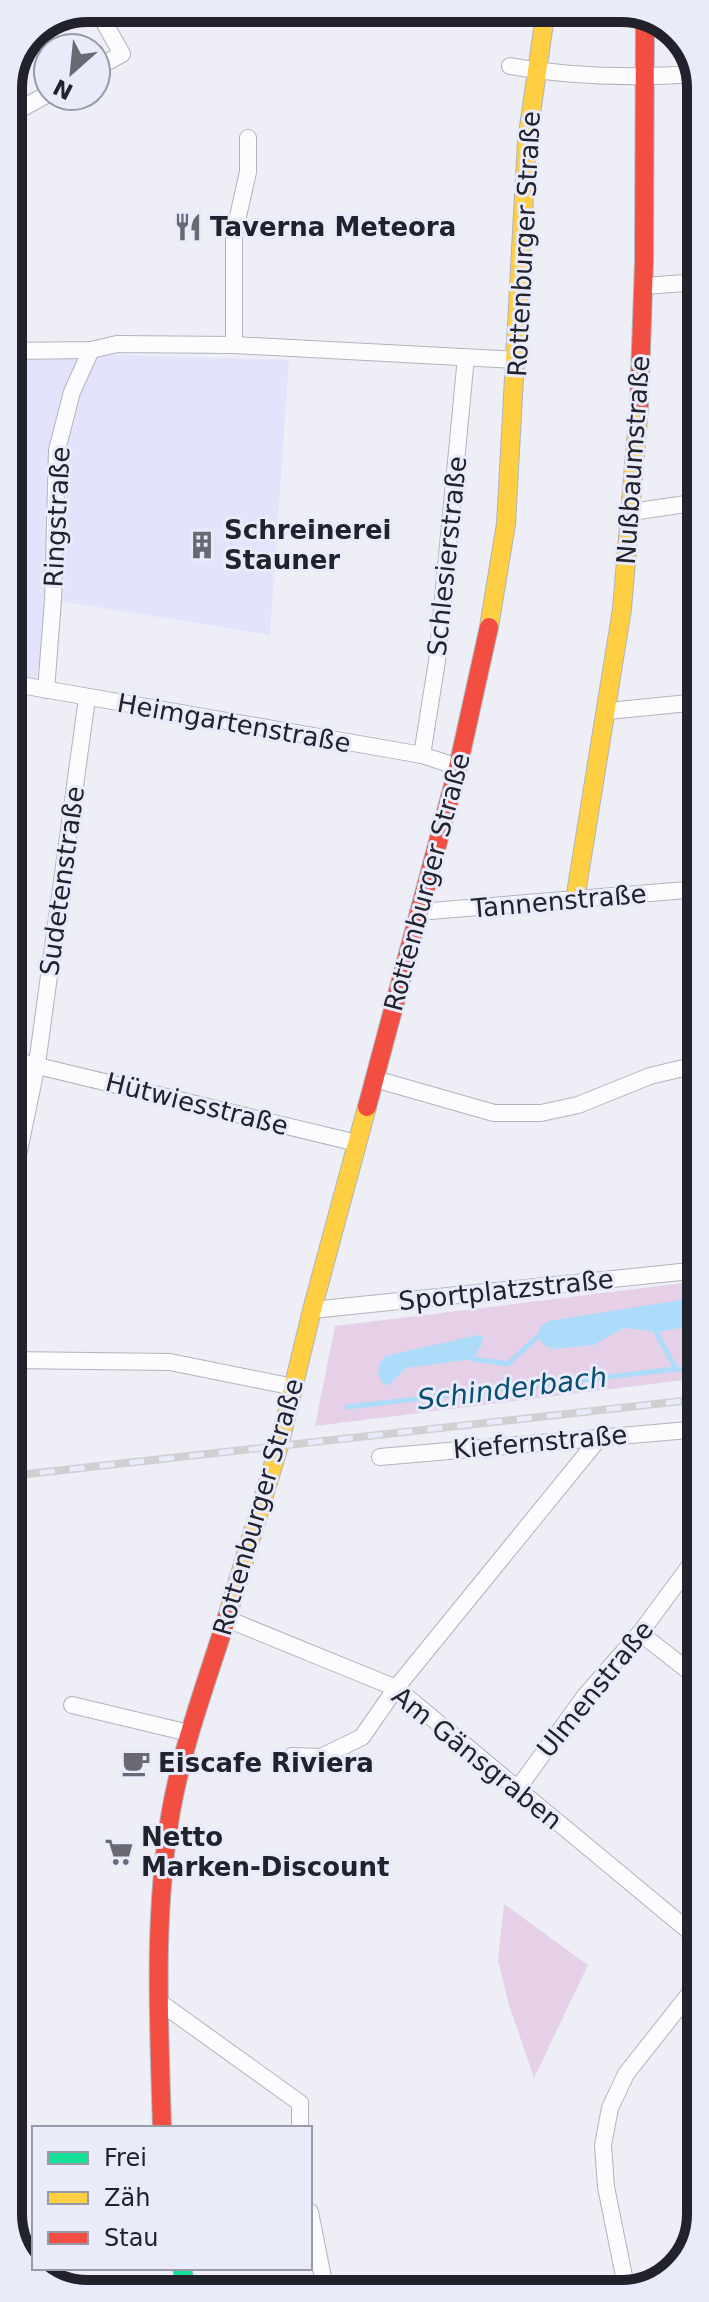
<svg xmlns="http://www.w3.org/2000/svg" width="709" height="2302" font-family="'DejaVu Sans',sans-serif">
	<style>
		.built { fill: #e3e4fb }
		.park { fill: #e6d0e8 }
		.water { fill: #addcfa }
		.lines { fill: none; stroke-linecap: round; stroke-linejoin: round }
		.stream { stroke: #addcfa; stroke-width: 5 }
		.street-casing { stroke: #b2b3bb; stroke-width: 18 }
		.fast-casing { stroke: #b2b3bb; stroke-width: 20 }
		.slow-casing { stroke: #b2b3bb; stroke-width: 20 }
		.jam-casing { stroke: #b2b3bb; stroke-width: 20 }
		.street { stroke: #fcfcfe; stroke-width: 16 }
		.fast { stroke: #16e098; stroke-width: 18 }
		.slow { stroke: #ffcf43; stroke-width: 18 }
		.jam { stroke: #f24e42; stroke-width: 18 }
		.rail-casing { stroke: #d0d0d2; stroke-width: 8 }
		.rail { stroke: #e9eafa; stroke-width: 5; stroke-dasharray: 15; stroke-linecap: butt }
		.labels { text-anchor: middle; stroke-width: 6; stroke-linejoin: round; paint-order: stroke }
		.poi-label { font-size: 26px; font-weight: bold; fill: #21222c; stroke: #e9eafa; text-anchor: start }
		.street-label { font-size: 26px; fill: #21222c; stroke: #e9eafa }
		.water-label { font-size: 28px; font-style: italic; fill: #074e6f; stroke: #e9eafa }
		.rim { fill: none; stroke: #21222c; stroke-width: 10 }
	</style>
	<rect width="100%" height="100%" fill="#edeef6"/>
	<path class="built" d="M55 353 289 360 270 635 54 600 35 681 9 676 8 354Z"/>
	<g class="park">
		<path d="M700 1281V1378L315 1426 335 1326Z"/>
		<path d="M504 1904 588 1965 534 2078 509 2005 498 1960Z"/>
	</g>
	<g class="water">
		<path d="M700 1297V1325L656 1332 624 1328 594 1345 553 1349 544 1345 537 1337 540 1327 548 1321Z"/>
		<path d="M478 1335 483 1336 482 1344 473 1359 406 1368 390 1384 384 1385 378 1375 380 1364 385 1356Z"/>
	</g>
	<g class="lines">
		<g class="stream">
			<path d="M656 1332 676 1369 700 1371"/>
			<path d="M473 1359 508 1364 537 1337"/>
			<path d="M347 1407 676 1369"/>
		</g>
		<defs>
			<g id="street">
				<path d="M510 66C571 77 636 78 698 74"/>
				<path d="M96 68 122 54 96 8"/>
				<path d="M8 116 48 94"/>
				<path d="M644 286 699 282"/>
				<path d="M234 345V234L248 172V138"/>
				<path d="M8 351 91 350 117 344 234 345 517 360"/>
				<path d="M632 512 699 502"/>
				<path d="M9 683 422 755 458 767"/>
				<path d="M46 690 53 600 57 450 72 392 91 350"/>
				<path d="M608 711 699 702"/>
				<path d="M422 755 437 661 466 357"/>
				<path d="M418 912 699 889"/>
				<path d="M9 1059 357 1143"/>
				<path d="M375 1079 494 1113H541L578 1105 650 1076 700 1064"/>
				<path d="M9 1199 37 1064 87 698"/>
				<path d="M312 1310 700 1270"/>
				<path d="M10 1360 170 1362 294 1387"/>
				<path d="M380 1457 700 1429"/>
				<path d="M227 1619 396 1688 701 1941"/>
				<path d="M640 1633 700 1680"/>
				<path d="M72 1705 189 1733"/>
				<path d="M292 1756 321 1757 362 1737 396 1688 601 1436"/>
				<path d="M518 1788 585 1696 640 1633 700 1552"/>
				<path d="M158 2001 300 2103V2128"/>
				<path d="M310 2212 326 2293"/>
				<path d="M627 2291 606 2187 603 2145 610 2108 626 2074 701 1979"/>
			</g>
			<path id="fast" d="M182 2268 187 2293"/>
			<g id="slow">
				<path d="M489 627 506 524 527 141 546 9"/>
				<path d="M575 900 622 609 639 406"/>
				<path d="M227 1617 279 1446 312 1310 367 1107"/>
			</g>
			<g id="jam">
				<path d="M639 406 644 263 645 15"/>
				<path d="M367 1107 458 767 489 627"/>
				<path d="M162 2128C159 2022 153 1916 171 1811 183 1744 207 1681 227 1617"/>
			</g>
		</defs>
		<use href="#street" class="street-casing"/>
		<use href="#fast" class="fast-casing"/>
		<use href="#slow" class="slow-casing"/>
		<use href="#jam" class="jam-casing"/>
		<use href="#street" class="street"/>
		<use href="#fast" class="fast"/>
		<use href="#slow" class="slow"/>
		<use href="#jam" class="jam"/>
		<defs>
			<path id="rail" d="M10 1476 700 1399"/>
		</defs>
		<use href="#rail" class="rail-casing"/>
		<use href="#rail" class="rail"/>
	</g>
	<defs>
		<symbol id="restaurant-bare" viewBox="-9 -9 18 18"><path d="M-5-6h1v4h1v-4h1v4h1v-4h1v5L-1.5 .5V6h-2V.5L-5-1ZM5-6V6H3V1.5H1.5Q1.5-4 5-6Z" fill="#686973" stroke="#e9eafa" stroke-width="2.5" paint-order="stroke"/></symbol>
		<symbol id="building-bare" viewBox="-9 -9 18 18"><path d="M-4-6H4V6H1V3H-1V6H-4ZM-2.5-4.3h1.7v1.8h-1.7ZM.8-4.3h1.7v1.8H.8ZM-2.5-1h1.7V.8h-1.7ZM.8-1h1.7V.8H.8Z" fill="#686973" stroke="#e9eafa" stroke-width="2.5" paint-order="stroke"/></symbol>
		<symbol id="cafe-bare" viewBox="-9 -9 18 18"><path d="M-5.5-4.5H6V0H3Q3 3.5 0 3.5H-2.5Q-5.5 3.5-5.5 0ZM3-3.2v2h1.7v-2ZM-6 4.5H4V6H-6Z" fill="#686973" stroke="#e9eafa" stroke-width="2.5" paint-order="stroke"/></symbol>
		<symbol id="supermarket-bare" viewBox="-9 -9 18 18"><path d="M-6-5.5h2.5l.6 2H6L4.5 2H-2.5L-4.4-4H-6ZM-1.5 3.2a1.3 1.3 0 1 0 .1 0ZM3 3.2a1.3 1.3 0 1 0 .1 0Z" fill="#686973" stroke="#e9eafa" stroke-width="2.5" paint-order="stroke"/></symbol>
	</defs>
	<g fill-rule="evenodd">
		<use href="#restaurant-bare" x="168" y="207" width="40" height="40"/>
		<use href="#building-bare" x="182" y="525" width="40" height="40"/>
		<use href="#cafe-bare" x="116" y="1743" width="40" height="40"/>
		<use href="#supermarket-bare" x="99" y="1832" width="40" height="40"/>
	</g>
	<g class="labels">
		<g class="poi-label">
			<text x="210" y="236">Taverna Meteora</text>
			<text x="224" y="539">Schreinerei<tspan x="224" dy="30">Stauner</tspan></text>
			<text x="158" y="1772">Eiscafe Riviera</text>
			<text x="141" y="1846">Netto<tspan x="141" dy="30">Marken-Discount</tspan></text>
		</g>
		<g class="street-label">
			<text transform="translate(524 244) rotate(-87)" y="9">Rottenburger Straße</text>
			<text transform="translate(633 460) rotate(-86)" y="9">Nußbaumstraße</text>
			<text transform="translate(57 517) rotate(-87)" y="9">Ringstraße</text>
			<text transform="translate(447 556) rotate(-84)" y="9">Schlesierstraße</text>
			<text transform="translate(234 723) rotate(10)" y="9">Heimgartenstraße</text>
			<text transform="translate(62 881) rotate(-82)" y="9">Sudetenstraße</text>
			<text transform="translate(427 882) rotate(-75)" y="9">Rottenburger Straße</text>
			<text transform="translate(559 901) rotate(-5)" y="9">Tannenstraße</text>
			<text transform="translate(197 1104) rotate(14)" y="9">Hütwiesstraße</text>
			<text transform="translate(506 1290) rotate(-6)" y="9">Sportplatzstraße</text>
			<text transform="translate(540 1442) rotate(-5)" y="9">Kiefernstraße</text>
			<text transform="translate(258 1507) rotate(-74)" y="9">Rottenburger Straße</text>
			<text transform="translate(595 1689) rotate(-51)" y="9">Ulmenstraße</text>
			<text transform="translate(477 1758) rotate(39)" y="9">Am Gänsgraben</text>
		</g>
		<g class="water-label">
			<text transform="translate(512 1388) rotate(-7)" y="10">Schinderbach</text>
		</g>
	</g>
	<path d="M0 0H709V2302H0ZM88 22H621A66 66 0 0 1 687 88V2214A66 66 0 0 1 621 2280H88A66 66 0 0 1 22 2214V88A66 66 0 0 1 88 22Z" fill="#e9eafa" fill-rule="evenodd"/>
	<path class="rim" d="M88 22H621A66 66 0 0 1 687 88V2214A66 66 0 0 1 621 2280H88A66 66 0 0 1 22 2214V88A66 66 0 0 1 88 22Z"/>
	<rect x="32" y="2126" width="280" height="144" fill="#e9eafa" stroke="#999aa8" stroke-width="2"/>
	<rect x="48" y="2152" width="40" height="12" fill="#16e098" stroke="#999aa8" stroke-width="2"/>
	<text x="104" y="2166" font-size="24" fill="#21222c">Frei</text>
	<rect x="48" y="2192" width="40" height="12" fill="#ffcf43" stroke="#999aa8" stroke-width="2"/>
	<text x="104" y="2206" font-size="24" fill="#21222c">Zäh</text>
	<rect x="48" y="2232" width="40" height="12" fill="#f24e42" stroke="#999aa8" stroke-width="2"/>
	<text x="104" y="2246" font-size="24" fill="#21222c">Stau</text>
	<g transform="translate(72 72) rotate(207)"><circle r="38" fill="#e9eafa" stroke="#999aa8" stroke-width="2"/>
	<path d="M0-6L14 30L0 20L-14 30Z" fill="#686973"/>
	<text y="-12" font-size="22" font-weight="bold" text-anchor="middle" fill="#21222c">N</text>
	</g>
</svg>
